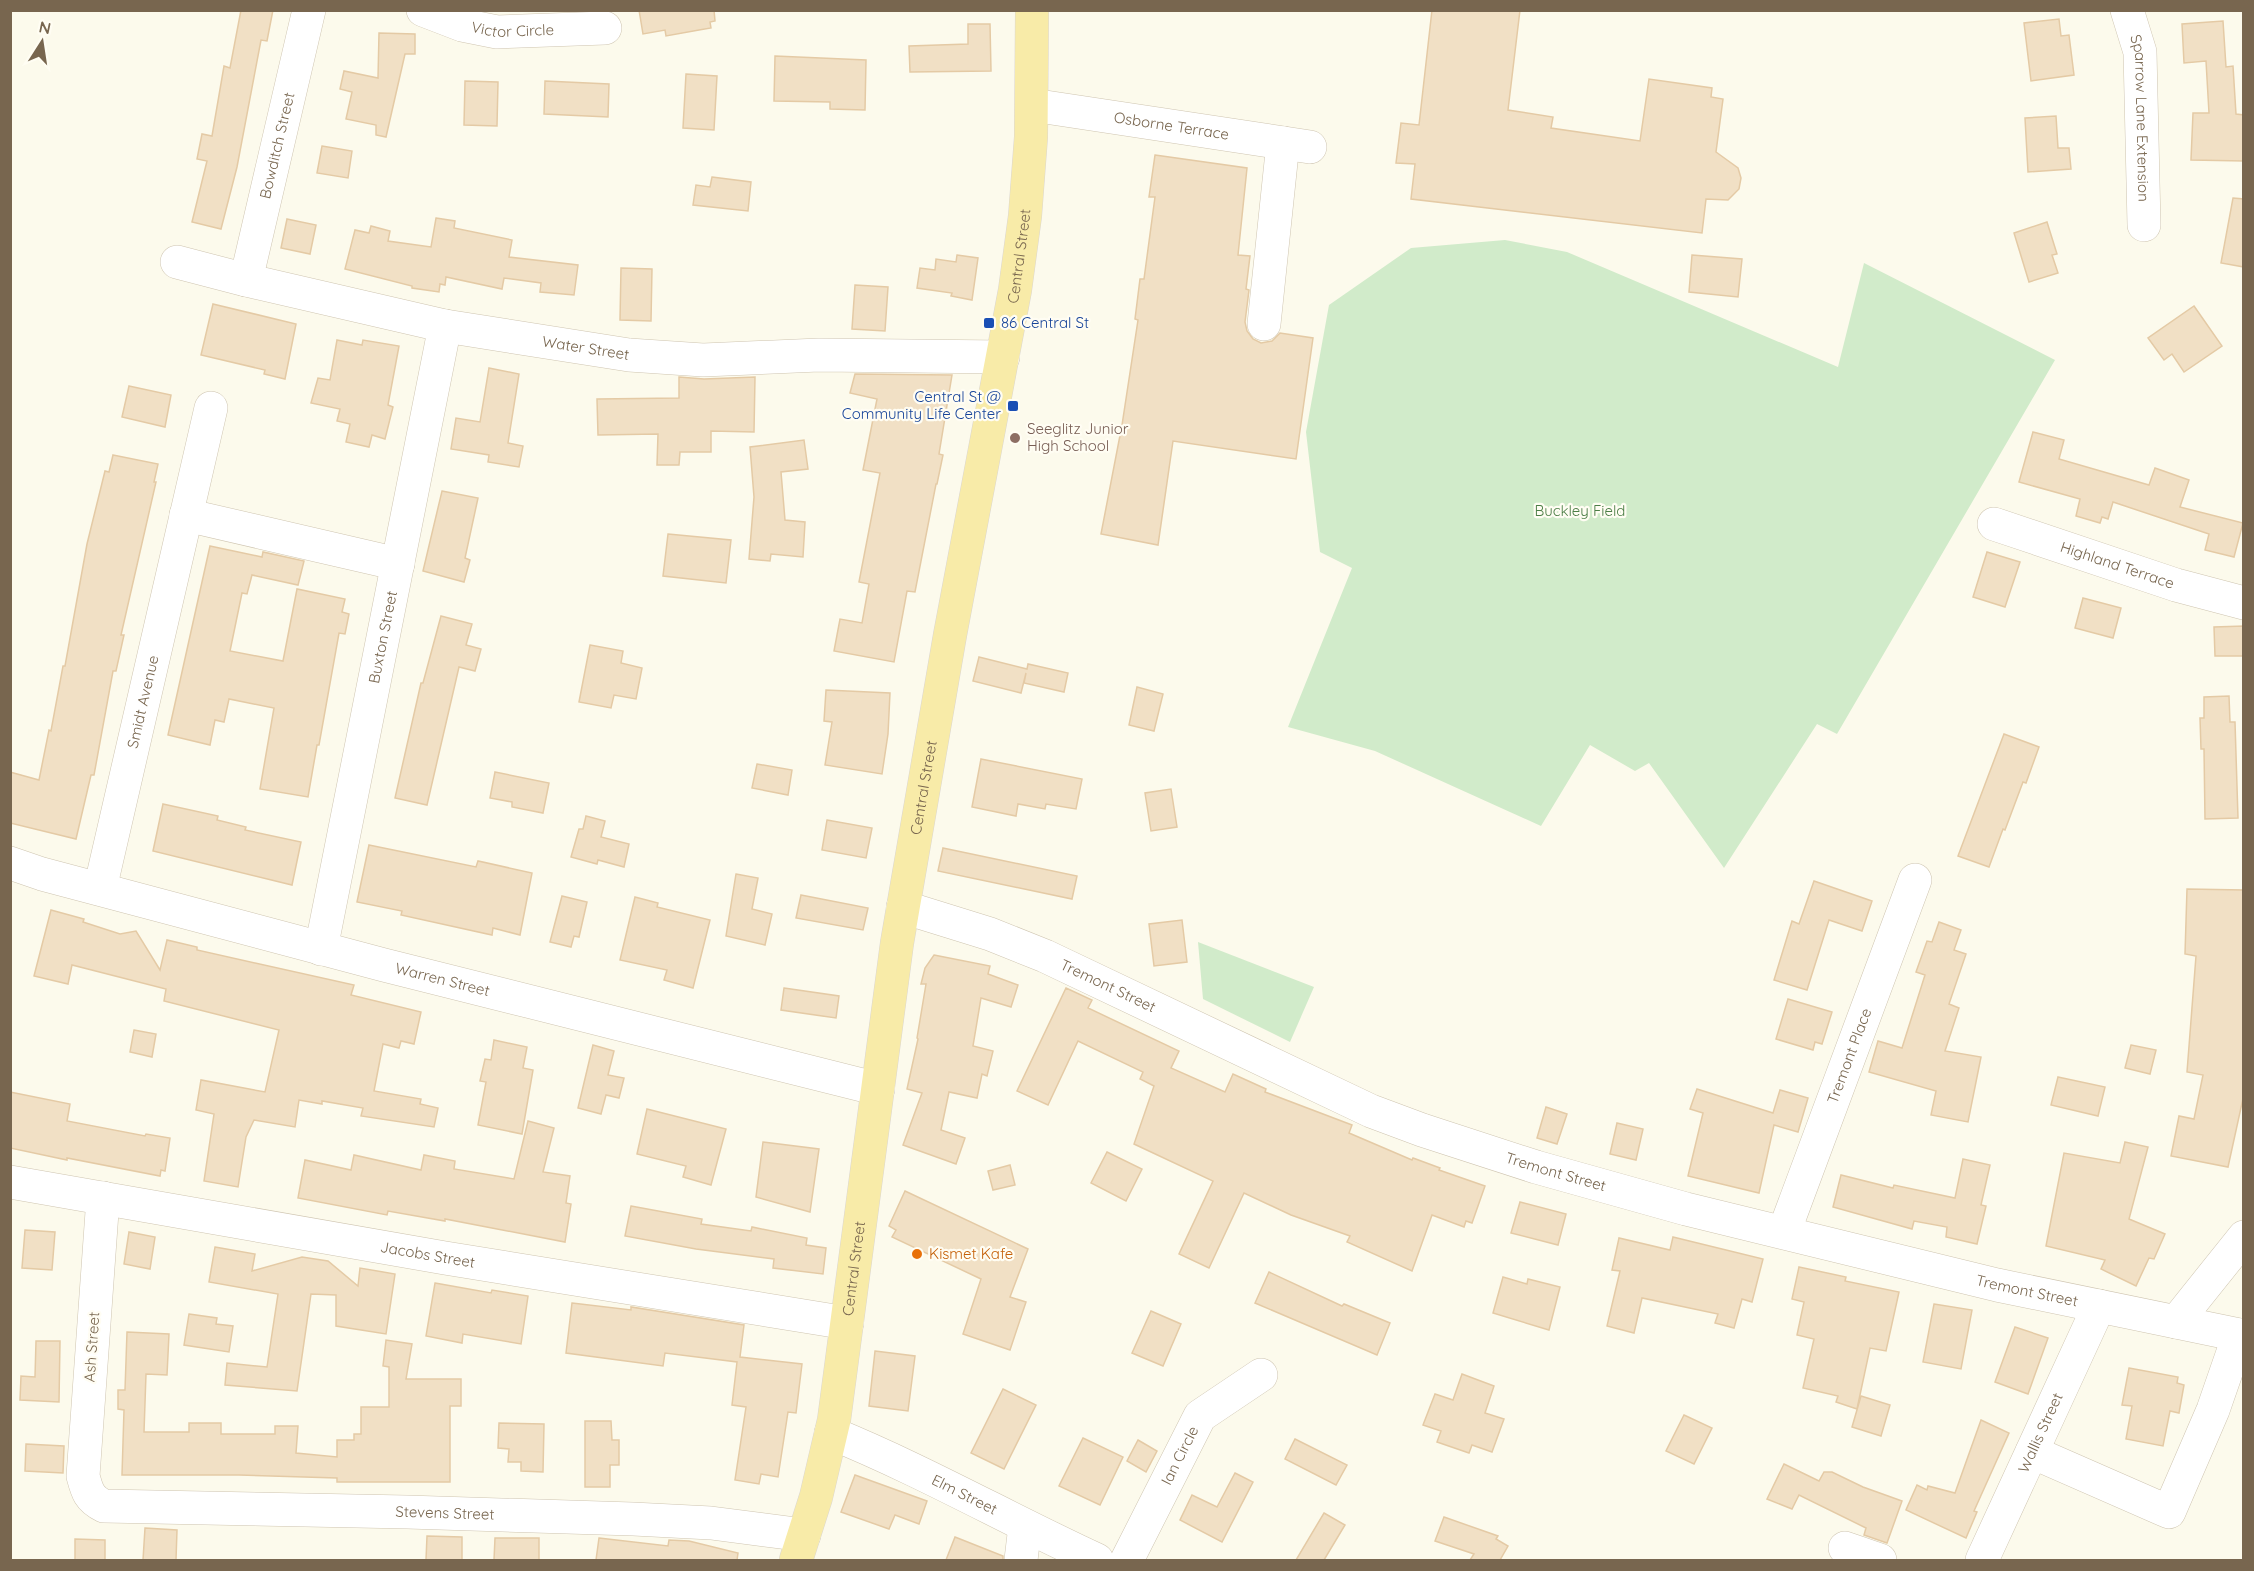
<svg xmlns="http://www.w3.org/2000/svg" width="2254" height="1571" font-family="Quicksand,sans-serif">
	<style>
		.green { fill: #d1ebca }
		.building { fill: #f1e0c5; stroke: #e4caa5; stroke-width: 1.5 }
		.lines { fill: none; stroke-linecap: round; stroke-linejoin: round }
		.minor-casing { stroke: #cfc5b1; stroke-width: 34 }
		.major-casing { stroke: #dcd7d1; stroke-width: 34 }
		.minor { stroke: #fff; stroke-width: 33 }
		.major { stroke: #f8eba8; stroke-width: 33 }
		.transit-dot { fill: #1a4fb4; stroke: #fffdf3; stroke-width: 2 }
		.education-dot { fill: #8d6e63; stroke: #fffdf3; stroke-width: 2 }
		.food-dot { fill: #e8710a; stroke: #fffdf3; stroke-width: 2 }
		.labels { text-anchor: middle; stroke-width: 4.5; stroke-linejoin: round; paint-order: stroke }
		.street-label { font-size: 15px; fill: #78664f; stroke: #fffdf3 }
		.transit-label { font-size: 15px; fill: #164399; stroke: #fffdf3; text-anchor: start }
		.education-label { font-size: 15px; fill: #785e54; stroke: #fffdf3; text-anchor: start }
		.park-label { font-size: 15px; fill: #4c7e46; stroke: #fffdf3 }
		.food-label { font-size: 15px; fill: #c56008; stroke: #fffdf3; text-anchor: start }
	</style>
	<rect width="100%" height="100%" fill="#fcfaec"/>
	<g class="green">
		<path d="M1505 240 1567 252 1838 367 1864 263 2055 360 1837 734 1817 724 1724 868 1649 763 1635 771 1590 745 1541 826 1375 751 1288 727 1352 568 1320 552 1306 432 1329 305 1411 248Z"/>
		<path d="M1198 942 1314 987 1290 1042 1203 999Z"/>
	</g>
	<g class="building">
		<path d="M241 10H273L267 41 261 40 237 167 221 229 192 222 207 161 197 159 202 134 212 136 224 66 230 68Z"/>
		<path d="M639 10H714L715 21 710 22 711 28 699 30 666 36 665 30 643 34Z"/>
		<path d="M1432 10H1520L1508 110 1553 117 1551 128 1640 141 1649 79 1712 88 1711 97 1723 99 1716 152 1738 168 1741 178 1739 189 1728 200 1706 199 1702 233 1411 199 1415 164 1396 163 1401 123 1419 125Z"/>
		<path d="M2059 19 2061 36 2069 35 2074 75 2031 81 2024 23Z"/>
		<path d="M2223 21 2226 67 2233 66 2236 114 2244 115V161L2191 160 2193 113H2209L2206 61 2184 63 2182 24Z"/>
		<path d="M968 24H990L991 71 910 72 909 46 968 44Z"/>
		<path d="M379 33 415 34V54H405L386 137 376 135V125L346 119 352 92 340 89 344 71 378 78Z"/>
		<path d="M775 56 866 60 865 110 830 109V102L774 101Z"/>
		<path d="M686 74 717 76 714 130 683 128Z"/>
		<path d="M465 81 498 82 497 126 464 125Z"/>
		<path d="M545 81 609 84 608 117 544 114Z"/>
		<path d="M2056 116 2058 148H2069L2071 169 2028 172 2025 118Z"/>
		<path d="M322 146 352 151 348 178 317 173Z"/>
		<path d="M1155 155 1247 168 1238 255 1250 256 1246 289 1249 290 1245 322 1247 331 1253 339 1261 343 1272 341 1280 333 1313 338 1296 459 1173 441 1158 545 1101 534 1122 425 1138 320 1135 319 1140 279H1144L1155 197H1149Z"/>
		<path d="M712 177 751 182 748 211 693 205 696 185 710 187Z"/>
		<path d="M2233 198 2244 199V267L2221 263Z"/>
		<path d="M436 218 455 221 454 228 512 240 509 257 578 265 574 295 540 292 541 283 504 278 502 289 446 277 445 285 440 284 439 292 412 288V286L345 269 355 230 369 233 371 226 390 231 388 241 431 247Z"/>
		<path d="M287 219 316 225 310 254 281 248Z"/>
		<path d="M2047 222 2057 254 2052 255 2058 273 2029 282 2014 233Z"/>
		<path d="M957 255 978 258 972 300 951 296 952 293 917 288 920 268 935 270 936 259 956 262Z"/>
		<path d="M1692 255 1742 259 1738 297 1689 292Z"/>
		<path d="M621 268 652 269 651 321 620 320Z"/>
		<path d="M855 285 888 287 885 331 852 329Z"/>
		<path d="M213 304 296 324 285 379 264 374 265 370 201 355Z"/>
		<path d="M2194 306 2222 346 2184 372 2172 354 2164 360 2148 338Z"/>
		<path d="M337 340 362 345 363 340 399 346 388 405 393 407 385 439 372 435 369 447 346 442 350 424 337 421 340 409 311 403 318 378 330 380Z"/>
		<path d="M489 368 519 374 508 443 523 446 519 467 488 462 489 455 451 449 456 418 480 422Z"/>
		<path d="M855 374 952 375 939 454 943 455 937 484H936L915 592 907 591 894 662 834 651 840 619 862 623 869 584 859 582 880 473 863 470 877 399 850 393Z"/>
		<path d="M679 377 704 379 755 377 754 432 711 431V452H680L679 465H657L658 434 598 435 597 399 679 398Z"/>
		<path d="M129 386 171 395 165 427 122 417Z"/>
		<path d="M2033 432 2064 440 2059 459 2149 485 2155 468 2189 480 2180 507 2243 523 2234 557 2205 550 2209 534 2113 502 2108 519 2102 517 2100 523 2076 516 2080 499 2019 482Z"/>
		<path d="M804 440 808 469 781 472 785 520 805 522 803 557 771 554 770 561 749 559 754 497 750 447Z"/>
		<path d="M113 455 158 464 154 482H156L121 635H124L116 671H113L94 775H91L76 839 10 823V772L39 780 49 730 51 731 63 666H65L87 544 105 471 109 472Z"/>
		<path d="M442 491 478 498 465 558 470 560 464 582 423 571Z"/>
		<path d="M668 534 731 540 726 583 663 576Z"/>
		<path d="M210 546 262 557 263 552 304 561 298 585 252 575 247 594 242 593 230 651 283 661 297 589 345 599 342 612 349 614 345 634 339 633 319 745H317L308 797 260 789 274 708 229 699 224 722 215 720 210 745 168 735Z"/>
		<path d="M1987 552 2020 562 2005 607 1973 597Z"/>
		<path d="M2083 598 2121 608 2113 638 2075 628Z"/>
		<path d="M441 616 472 624 466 645 481 649 475 671 459 667 427 805 395 798 421 683H423Z"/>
		<path d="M2244 626V656H2215L2214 627Z"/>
		<path d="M590 645 623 651 621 663 642 668 636 699 614 695 611 708 579 702Z"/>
		<path d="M979 657 1027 669 1028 664 1068 673 1064 692 1024 683 1026 673 1021 693 973 681Z"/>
		<path d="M1137 687 1163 694 1154 731 1129 725Z"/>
		<path d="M826 690 890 693 888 734 882 774 825 765 832 722 824 721Z"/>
		<path d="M2229 696 2230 722H2235L2238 818 2205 819 2204 749H2201L2200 718H2204V697Z"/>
		<path d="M2004 734 2039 747 2026 783 2023 782 2005 830 2003 829 1989 867 1958 856Z"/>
		<path d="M981 759 1082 779 1076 809 1046 804 1045 809 1018 804 1016 816 972 807Z"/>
		<path d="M757 764 792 770 788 795 752 788Z"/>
		<path d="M495 772 549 783 543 813 512 807V802L490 798Z"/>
		<path d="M1171 789 1177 827 1151 831 1145 793Z"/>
		<path d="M163 804 218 816 217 820 246 827 245 830 301 842 292 885 153 851Z"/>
		<path d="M586 816 605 821 601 837 629 844 624 867 598 860 597 864 571 857 579 829H583Z"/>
		<path d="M827 820 872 828 866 858 822 850Z"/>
		<path d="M369 845 476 867 478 861 532 873 520 935 493 928 492 935 401 915 402 911 357 902Z"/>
		<path d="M943 848 1077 876 1072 899 938 871Z"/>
		<path d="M736 874 758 878 752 909 772 914 765 945 726 936Z"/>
		<path d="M1814 881 1872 901 1862 931 1829 920 1807 990 1774 980 1792 921 1799 924Z"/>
		<path d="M2187 889 2244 890V1094L2228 1167 2171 1156 2179 1116 2194 1119 2203 1075 2187 1072 2196 956 2185 954Z"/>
		<path d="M801 895 868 908 863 930 796 918Z"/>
		<path d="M562 896 587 902 579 937 574 936 571 947 550 942Z"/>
		<path d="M635 897 658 903 657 907 710 920 693 988 664 980 667 970 620 960Z"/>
		<path d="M51 910 84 919 83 922 120 934 136 931 160 970 167 940 197 947V950L354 985 351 995 421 1012 414 1044 401 1041 399 1048 383 1044 374 1091 421 1099 420 1104 438 1108 434 1127 361 1116 363 1108 322 1101V1104L299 1100 295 1127 254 1120 246 1137 238 1187 204 1181 214 1114 196 1110 201 1080 265 1092 279 1030 164 1001 166 989 72 965 68 984 34 976Z"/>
		<path d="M1182 920 1187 962 1154 966 1149 924Z"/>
		<path d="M1939 922 1961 930 1954 950 1966 954 1949 1004 1959 1008 1945 1051 1981 1057 1968 1122 1931 1115 1936 1091 1869 1072 1878 1041 1902 1048 1925 975 1916 972 1927 941 1932 942Z"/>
		<path d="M934 955 990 966 988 974 1018 985 1011 1007 981 998 973 1046 993 1051 987 1076 982 1074 977 1098 949 1092 941 1130 965 1138 956 1164 903 1145 922 1093 907 1089 918 1039 917 1038 926 984H921L925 968Z"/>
		<path d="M784 988 839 996 836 1018 781 1010Z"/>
		<path d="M1066 988 1092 1000 1088 1008 1179 1051 1171 1068 1225 1092 1233 1074 1266 1089 1265 1092 1352 1125 1349 1133 1412 1160 1413 1158 1440 1168 1439 1170 1485 1186 1472 1223 1466 1221 1464 1227 1432 1215 1412 1271 1347 1242 1350 1236 1291 1215 1244 1193 1209 1268 1179 1254 1213 1181 1134 1144 1154 1086 1140 1079 1143 1072 1078 1041 1048 1105 1017 1091Z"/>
		<path d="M1788 999 1832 1012 1822 1044 1815 1042 1813 1050 1776 1039Z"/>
		<path d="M134 1030 156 1034 152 1057 130 1052Z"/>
		<path d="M494 1040 527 1047 523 1068 533 1070 522 1134 478 1125 486 1082 480 1081 485 1059 491 1060Z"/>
		<path d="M593 1045 614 1051 608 1075 624 1078 619 1098 606 1095 601 1114 578 1108Z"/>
		<path d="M2131 1045 2156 1050 2150 1074 2125 1068Z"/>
		<path d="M2058 1077 2105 1087 2098 1116 2051 1105Z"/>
		<path d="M1697 1089 1773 1113 1780 1090 1808 1098 1798 1132 1774 1125 1759 1193 1688 1176 1703 1113 1690 1109Z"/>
		<path d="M10 1092 70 1104 67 1121 145 1136 146 1134 170 1138 165 1171 161 1170 160 1176 67 1158V1160L10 1148Z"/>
		<path d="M1546 1107 1567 1114 1557 1144 1537 1138Z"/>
		<path d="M647 1109 726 1129 711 1185 683 1177 686 1166 637 1154Z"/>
		<path d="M528 1121 554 1128 543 1172 570 1176 566 1203 571 1204 565 1242 445 1219V1221L388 1211 387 1215 298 1198 305 1160 351 1170 354 1155 421 1170 424 1155 455 1161 454 1169 514 1179Z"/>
		<path d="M1617 1123 1643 1129 1636 1160 1610 1154Z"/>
		<path d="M763 1142 819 1149 810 1212 756 1197Z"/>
		<path d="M2125 1142 2148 1147 2129 1219 2165 1234 2154 1259 2149 1258 2136 1286 2101 1269 2105 1260 2046 1246 2064 1153 2120 1163Z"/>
		<path d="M1107 1152 1142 1169 1126 1201 1091 1183Z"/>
		<path d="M1963 1159 1990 1165 1981 1205 1986 1206 1977 1244 1946 1237 1947 1227 1914 1221 1912 1229 1833 1207 1841 1175 1893 1188 1894 1185 1955 1198Z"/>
		<path d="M1010 1165 1015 1185 993 1190 988 1171Z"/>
		<path d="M905 1191 1028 1249 1010 1297 1026 1302 1010 1350 963 1334 981 1279 892 1237 896 1230 889 1226Z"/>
		<path d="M1520 1202 1566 1214 1558 1245 1511 1233Z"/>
		<path d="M631 1206 702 1219 701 1224 751 1231 752 1227 807 1238 806 1245 826 1248 823 1274 773 1268 774 1259 696 1249 625 1236Z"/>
		<path d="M25 1230 55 1232 52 1270 22 1268Z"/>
		<path d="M129 1232 155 1237 150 1269 124 1264Z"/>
		<path d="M1673 1237 1763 1259 1752 1302 1742 1299 1734 1328 1715 1323 1718 1314 1642 1298 1634 1333 1607 1326 1620 1271 1612 1270 1619 1238 1670 1250Z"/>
		<path d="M215 1247 255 1254 252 1271 302 1257 328 1261 358 1286 360 1268 395 1274 386 1334 336 1326V1295L311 1294 297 1391 225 1385 227 1363 267 1367 278 1294 209 1282Z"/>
		<path d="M1799 1267 1846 1277 1845 1281 1899 1292 1886 1351 1870 1348 1857 1409 1836 1402 1838 1396 1803 1388 1814 1339 1797 1335 1804 1302 1792 1299Z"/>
		<path d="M1269 1272 1342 1306 1344 1304 1390 1323 1377 1355 1255 1303Z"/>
		<path d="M1503 1277 1527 1284 1528 1279 1560 1287 1549 1330 1493 1313Z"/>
		<path d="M435 1283 491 1293 492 1290 528 1296 521 1344 463 1334 462 1343 426 1336Z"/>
		<path d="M572 1303 631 1310V1307L744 1325 740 1357 802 1364 796 1413 788 1412 778 1477 761 1474 759 1484 735 1480 746 1407 732 1405 737 1362 665 1353 663 1366 566 1353Z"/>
		<path d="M1934 1304 1972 1310 1961 1369 1923 1362Z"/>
		<path d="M1151 1311 1181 1324 1163 1366 1132 1353Z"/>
		<path d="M189 1314 217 1318 216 1324 233 1326 229 1352 184 1345Z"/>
		<path d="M2015 1327 2048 1338 2028 1394 1995 1382Z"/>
		<path d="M127 1332 169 1334 167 1375 146 1374 144 1432H189V1423H221V1434H275V1426H298L296 1453 337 1457V1440H354V1434H361V1407H389V1367L383 1366 386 1340 412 1344 406 1379H461V1406H450V1482H337V1478L239 1475H122L124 1410 118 1409V1390H125Z"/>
		<path d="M36 1341H60L59 1402 20 1400 21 1376 35 1377Z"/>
		<path d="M875 1351 915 1356 908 1411 869 1406Z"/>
		<path d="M2129 1368 2178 1377 2177 1383 2184 1385 2179 1413 2170 1411 2163 1446 2126 1439 2132 1406 2122 1405Z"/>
		<path d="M1462 1374 1494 1386 1485 1413 1504 1419 1492 1452 1472 1445 1469 1453 1437 1442 1441 1431 1423 1425 1435 1394 1453 1400Z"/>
		<path d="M1003 1389 1036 1405 1004 1469 971 1453Z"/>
		<path d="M1861 1396 1890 1405 1881 1436 1852 1427Z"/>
		<path d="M1684 1415 1712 1428 1694 1464 1666 1451Z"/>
		<path d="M1981 1420 2009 1433 1974 1511 1977 1512 1966 1538 1906 1510 1917 1485 1927 1490 1928 1486 1955 1493Z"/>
		<path d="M585 1421H611L612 1440H619V1465H610V1487H585Z"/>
		<path d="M499 1423 544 1424 543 1472 521 1471V1462H508L509 1449 498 1448Z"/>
		<path d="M1083 1438 1123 1457 1100 1505 1059 1486Z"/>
		<path d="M1295 1439 1347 1465 1336 1485 1285 1459Z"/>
		<path d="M1138 1440 1157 1451 1146 1472 1127 1461Z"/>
		<path d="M26 1444 64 1446 63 1473 25 1471Z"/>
		<path d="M1784 1464 1819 1481 1824 1472H1832L1863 1487 1902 1501 1887 1543 1864 1535 1866 1528 1799 1495 1792 1509 1767 1499Z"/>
		<path d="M1235 1473 1253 1482 1222 1542 1180 1520 1192 1495 1217 1507Z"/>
		<path d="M855 1475 927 1501 919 1524 895 1515 889 1529 841 1512Z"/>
		<path d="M1324 1513 1345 1525 1324 1560H1296Z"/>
		<path d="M1444 1517 1498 1536 1496 1539 1508 1546 1500 1560H1470L1474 1554 1435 1541Z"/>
		<path d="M145 1528 177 1530 176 1560H143Z"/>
		<path d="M427 1536 462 1537V1560H426Z"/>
		<path d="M955 1537 1003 1556V1560H946Z"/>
		<path d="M495 1538H539V1560H494Z"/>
		<path d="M599 1538 668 1546 669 1540 689 1541 738 1553 737 1560H596Z"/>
		<path d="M75 1539 105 1540V1560H75Z"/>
	</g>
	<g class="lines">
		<defs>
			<g id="minor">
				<path id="s1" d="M423 10 462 25 497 32 605 28"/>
				<path id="s2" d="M2127 10 2140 52 2144 225"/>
				<path id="s3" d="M1032 105 1310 147"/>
				<path id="s4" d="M177 262 246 280 445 326 629 355 703 360 819 355 1003 357"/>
				<path id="s5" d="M246 280 309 10"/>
				<path d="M1264 324 1283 143"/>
				<path d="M186 515 398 564"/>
				<path id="s6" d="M1994 524 2176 585 2244 603"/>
				<path id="s7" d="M10 863 42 874 384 965 878 1089"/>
				<path id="s8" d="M100 889 211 408"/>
				<path id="s9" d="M903 907 990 934 1045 956 1371 1111 1422 1130 1536 1167 1686 1209 1997 1285 2244 1336"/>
				<path id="s10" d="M321 949 445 326"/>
				<path id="s11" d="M10 1182 445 1258 847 1323"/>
				<path id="s12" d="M103 1198 83 1476C87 1491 89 1499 104 1506L407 1512 633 1519 711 1523 804 1535"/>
				<path id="s13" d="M1784 1232 1915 880"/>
				<path d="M2176 1322 2244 1237"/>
				<path id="s14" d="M831 1433C922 1470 1008 1519 1097 1560"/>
				<path d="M2032 1452 2169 1512 2213 1410 2239 1335"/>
				<path d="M1845 1548 1880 1560"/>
				<path d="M1021 1560 1025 1526"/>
				<path id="s15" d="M1127 1560 1200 1416 1261 1375"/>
				<path id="s16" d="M1982 1560 2099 1306"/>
			</g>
			<g id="major">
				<path id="s17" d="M796 1560 816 1497 834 1420 897 943 950 635 1015 290 1025 216 1031 137 1032 10"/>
			</g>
		</defs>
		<use href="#minor" class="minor-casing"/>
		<use href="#major" class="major-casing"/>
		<use href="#minor" class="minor"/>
		<use href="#major" class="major"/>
	</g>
	<g class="transit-dot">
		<rect x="983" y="317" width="12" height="12" rx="3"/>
		<rect x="1007" y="400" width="12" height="12" rx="3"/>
	</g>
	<circle class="education-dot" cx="1015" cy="438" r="6"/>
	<circle class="food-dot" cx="917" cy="1254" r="6"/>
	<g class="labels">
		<g class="street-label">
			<text dy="5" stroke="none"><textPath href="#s1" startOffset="93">Victor Circle</textPath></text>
			<text dy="5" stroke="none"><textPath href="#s2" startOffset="110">Sparrow Lane Extension</textPath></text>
			<text dy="5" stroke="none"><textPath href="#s3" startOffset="141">Osborne Terrace</textPath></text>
			<text dy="5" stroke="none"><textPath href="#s5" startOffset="138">Bowditch Street</textPath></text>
			<text dy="5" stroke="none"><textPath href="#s17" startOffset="1324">Central Street</textPath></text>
			<text dy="5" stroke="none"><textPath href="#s4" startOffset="418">Water Street</textPath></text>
			<text dy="5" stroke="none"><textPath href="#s6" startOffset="130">Highland Terrace</textPath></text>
			<text dy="5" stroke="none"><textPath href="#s10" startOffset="318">Buxton Street</textPath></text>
			<text dy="5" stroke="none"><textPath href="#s8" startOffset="192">Smidt Avenue</textPath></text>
			<text dy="5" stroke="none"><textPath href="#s17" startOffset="784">Central Street</textPath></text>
			<text dy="5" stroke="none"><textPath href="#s7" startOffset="448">Warren Street</textPath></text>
			<text dy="5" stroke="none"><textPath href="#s9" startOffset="220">Tremont Street</textPath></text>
			<text dy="5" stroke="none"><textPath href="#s13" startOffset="188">Tremont Place</textPath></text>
			<text dy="5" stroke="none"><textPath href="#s9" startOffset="706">Tremont Street</textPath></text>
			<text dy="5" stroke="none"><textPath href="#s11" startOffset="424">Jacobs Street</textPath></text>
			<text dy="5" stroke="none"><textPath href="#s17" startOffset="298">Central Street</textPath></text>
			<text dy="5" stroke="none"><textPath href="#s9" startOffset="1192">Tremont Street</textPath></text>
			<text transform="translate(92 1347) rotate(-86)" y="5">Ash Street</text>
			<text dy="5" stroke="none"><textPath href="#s16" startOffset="140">Wallis Street</textPath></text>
			<text dy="5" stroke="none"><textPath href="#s15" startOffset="117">Ian Circle</textPath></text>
			<text dy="5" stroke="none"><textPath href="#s14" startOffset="147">Elm Street</textPath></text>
			<text dy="5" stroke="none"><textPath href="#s12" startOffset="658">Stevens Street</textPath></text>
		</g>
		<g class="transit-label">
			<text x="1001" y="328">86 Central St</text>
			<text x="1001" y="402" text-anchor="end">Central St @<tspan x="1001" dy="17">Community Life Center</tspan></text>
		</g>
		<g class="education-label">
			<text x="1027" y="434">Seeglitz Junior<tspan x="1027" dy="17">High School</tspan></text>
		</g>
		<g class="park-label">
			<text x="1580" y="516">Buckley Field</text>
		</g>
		<g class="food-label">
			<text x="929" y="1259">Kismet Kafe</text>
		</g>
	</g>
	<rect width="2254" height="1571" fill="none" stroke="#78664f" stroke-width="24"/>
	<g transform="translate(42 42) rotate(12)" stroke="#fffdf3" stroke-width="4.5" paint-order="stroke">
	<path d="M0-4.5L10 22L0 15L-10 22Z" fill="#78664f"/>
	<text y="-9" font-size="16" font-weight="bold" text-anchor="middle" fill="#78664f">N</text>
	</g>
</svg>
